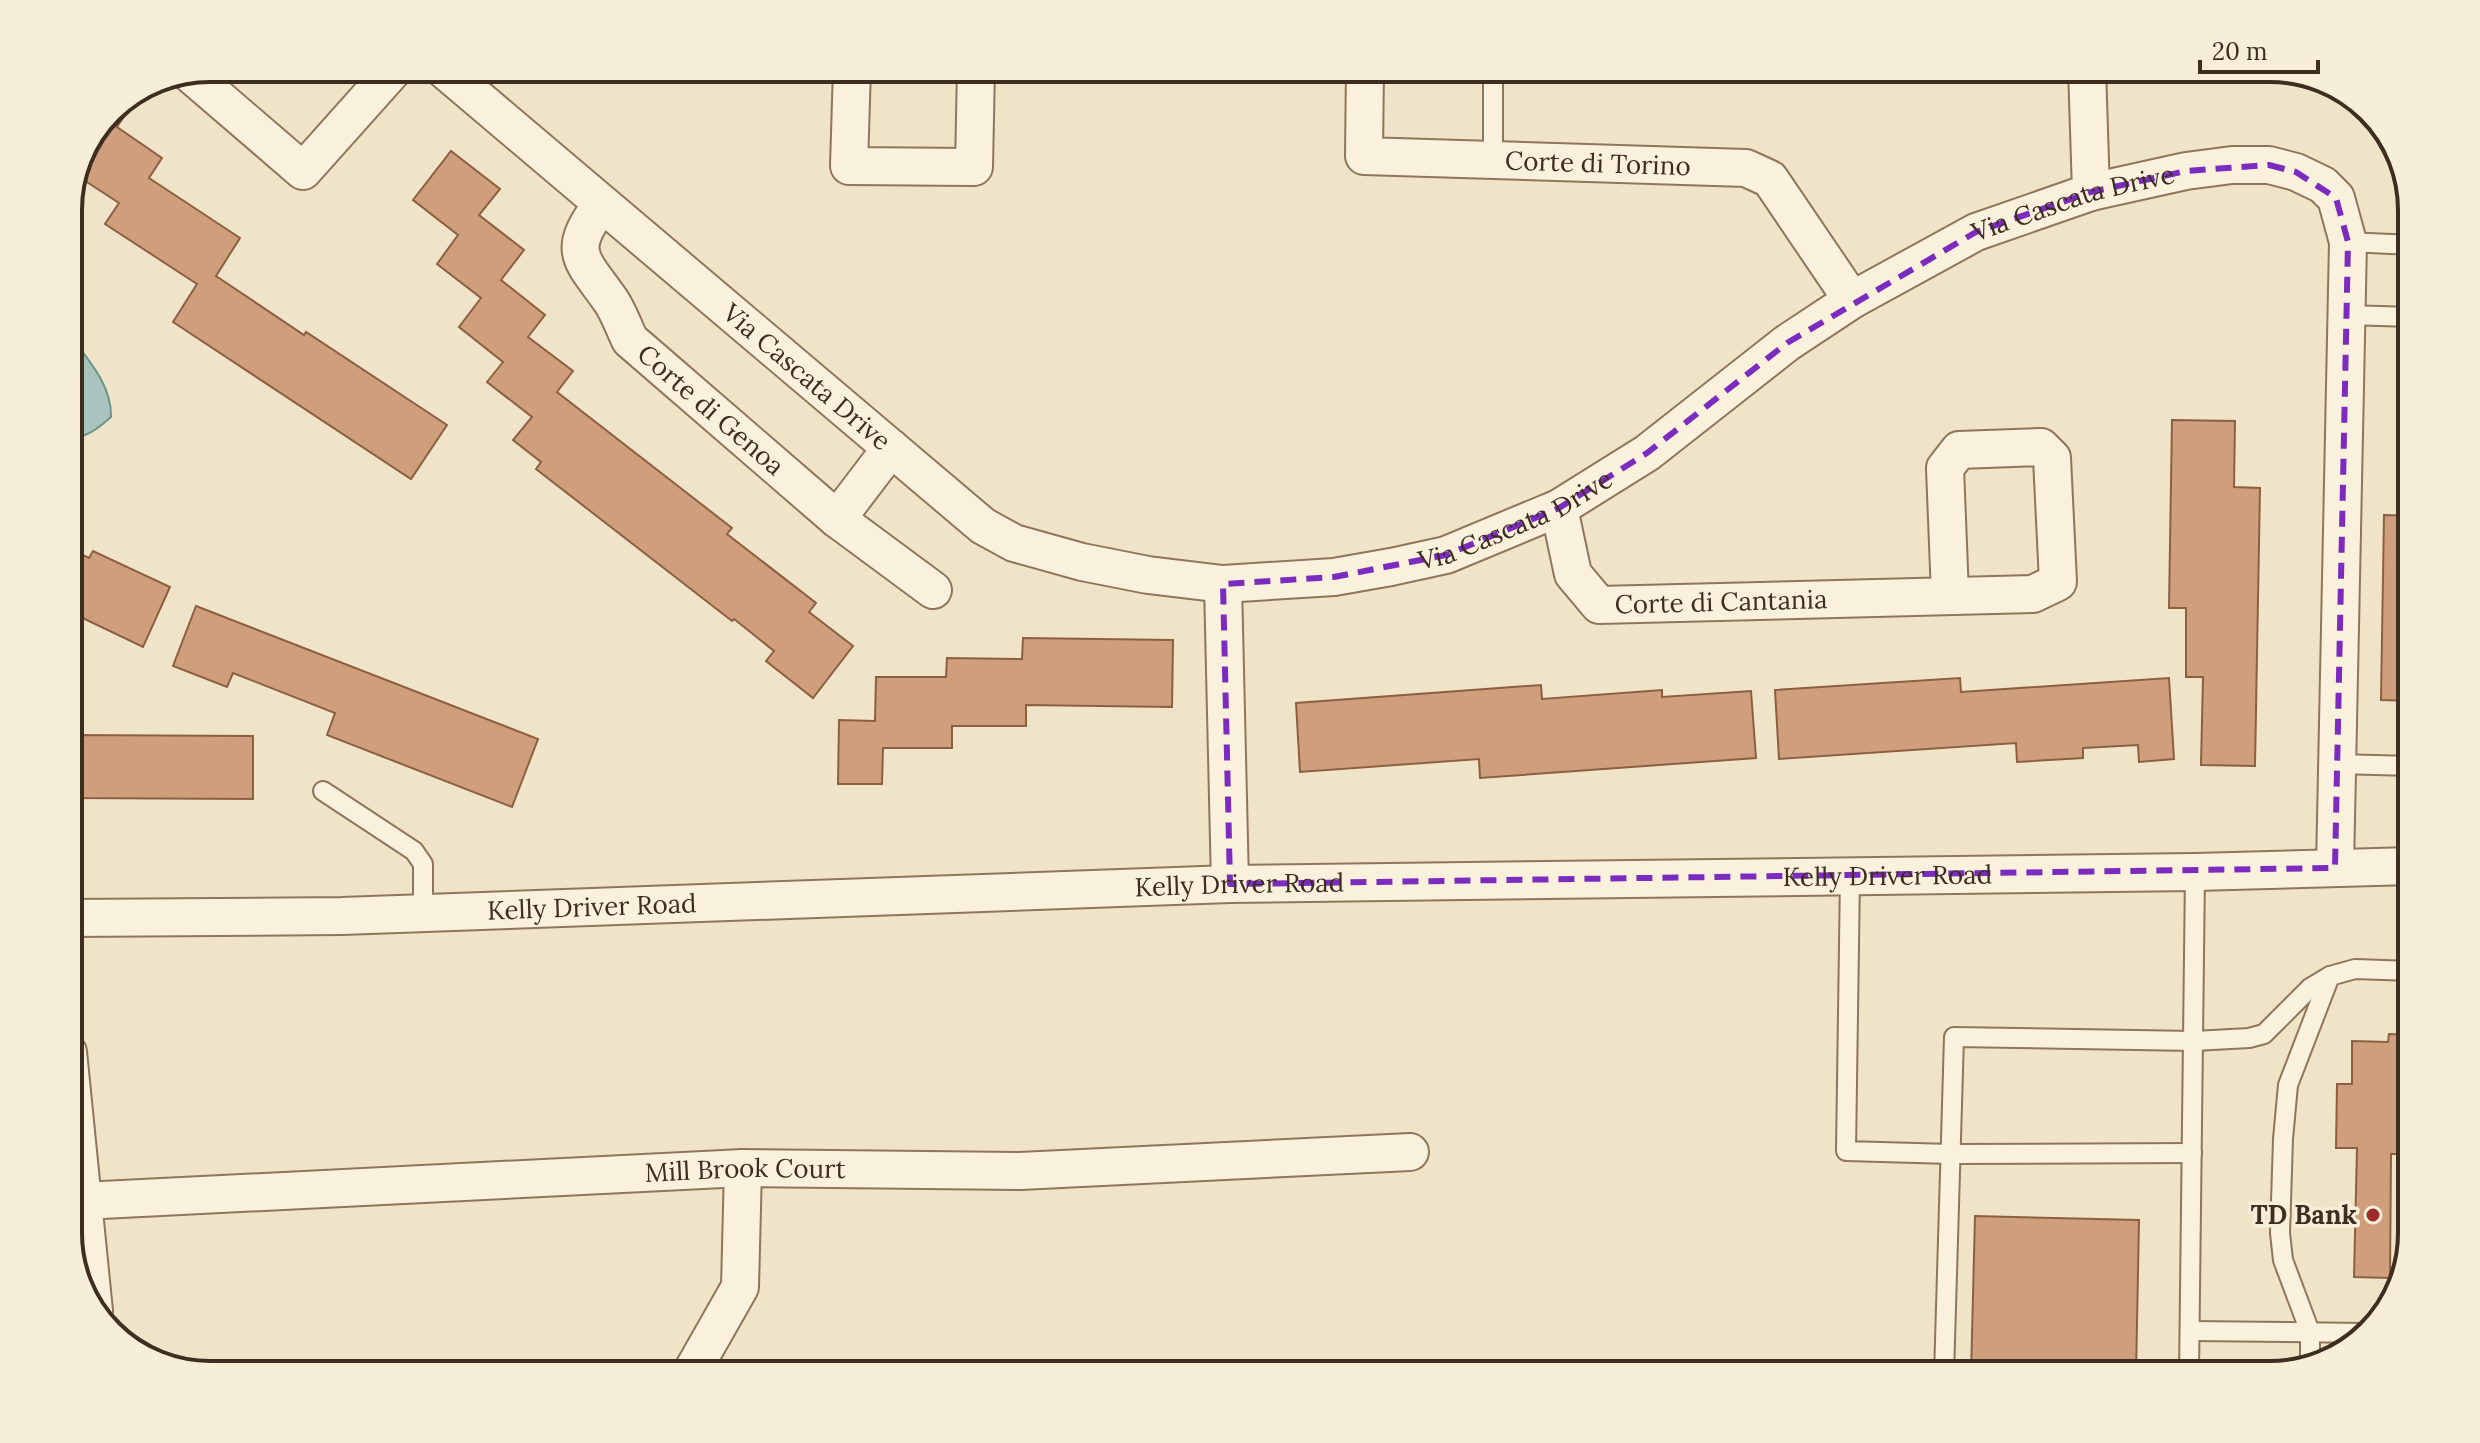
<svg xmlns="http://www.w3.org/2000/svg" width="2480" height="1443" font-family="Lora,serif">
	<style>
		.water { fill: #a9c4bc; stroke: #6f938a; stroke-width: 2 }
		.building { fill: #cf9f7d; stroke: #8d5f41; stroke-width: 2 }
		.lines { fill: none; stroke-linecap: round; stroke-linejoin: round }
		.lane-casing { stroke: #8d765c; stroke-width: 22 }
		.street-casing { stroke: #8d765c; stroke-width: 40 }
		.lane { stroke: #faf1dc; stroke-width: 18 }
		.street { stroke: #faf1dc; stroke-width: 36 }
		.marked { fill: none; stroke: #7b2cbf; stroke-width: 6; stroke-dasharray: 16 10; stroke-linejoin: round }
		.poi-dot { fill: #9e2a2b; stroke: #f7eed8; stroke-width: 3 }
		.labels { text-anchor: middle; stroke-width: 7; stroke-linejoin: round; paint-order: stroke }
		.street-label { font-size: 26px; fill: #3d2e20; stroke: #f7eed8 }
		.poi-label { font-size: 26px; font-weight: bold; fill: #3d2e20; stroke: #f7eed8; text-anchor: end }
		.rim { fill: none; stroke: #3d2e20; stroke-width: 4 }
	</style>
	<rect width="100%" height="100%" fill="#f0e4c8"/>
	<path class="water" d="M68 333C87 358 112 385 111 417 95 431 89 435 69 440Z"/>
	<g class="building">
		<path d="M123 101 131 106 117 127 162 158 149 178 240 238 216 276 304 335 306 332 447 425 411 479 173 322 197 284 105 224 119 203 79 177 110 109Z"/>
		<path d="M451 151 500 189 479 215 524 250 501 280 545 315 528 337 573 371 557 392 732 528 727 534 816 603 809 612 853 646 813 698 766 661 774 651 734 619 732 621 536 469 541 462 513 440 532 417 487 382 503 362 459 327 481 298 437 264 458 235 413 200Z"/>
		<path d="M2172 420 2235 421 2234 487 2260 488 2255 766 2201 765 2203 677H2186V608H2169Z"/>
		<path d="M2384 515 2412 516V701L2381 700Z"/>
		<path d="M68 548 89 558 93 551 170 587 143 647 68 611Z"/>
		<path d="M196 606 538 739 512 807 327 735 335 713 233 673 227 687 173 666Z"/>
		<path d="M1023 638 1173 640 1172 707 1026 705V726H952V748H883L882 784H838L839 720 875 721 876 677H946L947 658 1022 659Z"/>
		<path d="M1960 678 1961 692 2169 678 2174 759 2139 762 2138 745 2083 748V758L2017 762 2016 743 1779 759 1775 690Z"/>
		<path d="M1541 685 1542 699 1662 690V697L1751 691 1756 758 1480 778 1479 759 1300 772 1296 703Z"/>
		<path d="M68 735 253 736V799L68 798Z"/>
		<path d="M2389 1034 2412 1035V1154H2391L2390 1278 2354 1277 2357 1148H2336L2337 1084H2352V1041L2388 1042Z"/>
		<path d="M1975 1216 2139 1220 2136 1375H1971Z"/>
	</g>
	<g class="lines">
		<defs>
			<g id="lane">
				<path d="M1493 160V68"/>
				<path d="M2348 242 2412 245"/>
				<path d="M2347 315 2412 317"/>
				<path d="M2337 764 2412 766"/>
				<path d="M323 791 414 851 423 864V913"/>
				<path d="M1850 876 1846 1151 1951 1154 2192 1153"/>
				<path d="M2190 1331 2365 1333"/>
				<path d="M2310 1364V1332L2283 1260 2280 1233 2283 1139 2288 1085 2330 976"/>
				<path d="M1944 1375 1954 1037 2194 1041 2249 1038 2264 1034 2310 988 2330 976 2355 969 2412 971"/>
				<path d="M2189 1375 2195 872"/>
			</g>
			<g id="street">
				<path id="s1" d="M442 68 983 526 1014 543 1082 562 1148 575 1223 584 1334 577 1391 567 1446 555 1559 508 1647 453 1787 343 1852 300 1976 232 2091 192 2186 171 2232 165H2269L2296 172 2323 185 2336 198 2348 242 2335 868"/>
				<path d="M852 68 849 166 974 167 976 68"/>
				<path id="s2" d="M1365 68 1364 156 1746 168 1770 179 1852 300"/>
				<path d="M2087 68 2091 192"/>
				<path d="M188 72 303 171 395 68"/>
				<path id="s3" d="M602 204C565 252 581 258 611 301 619 313 624 328 630 340L837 519 891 448"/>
				<path id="s4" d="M1559 508 1573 574 1599 605 2033 594 2058 582 2052 458 2041 447 1959 450 1945 468 1950 595"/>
				<path d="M837 519 933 590"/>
				<path d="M1223 584 1230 884"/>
				<path id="s5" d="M68 918 342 916 1230 884 2195 872 2412 866"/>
				<path d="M68 1052 94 1311"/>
				<path id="s6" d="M82 1201 743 1168 1020 1171 1410 1152"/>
				<path d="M690 1375 740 1287 743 1168"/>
			</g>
		</defs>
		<use href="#lane" class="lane-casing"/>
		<use href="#street" class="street-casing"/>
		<use href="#lane" class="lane"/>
		<use href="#street" class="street"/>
	</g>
	<path class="marked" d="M2269 165 2296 172 2336 198 2348 242 2335 868 1230 884 1223 584 1334 577 1446 555 1559 508 1647 453 1787 343 1976 232 2091 192 2186 171Z"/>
	<circle class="poi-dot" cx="2373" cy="1215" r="8"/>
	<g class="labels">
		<g class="street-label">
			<text dy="9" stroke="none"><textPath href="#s2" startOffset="322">Corte di Torino</textPath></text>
			<text dy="9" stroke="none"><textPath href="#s1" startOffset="1908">Via Cascata Drive</textPath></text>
			<text dy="9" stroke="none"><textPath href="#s1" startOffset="478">Via Cascata Drive</textPath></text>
			<text dy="9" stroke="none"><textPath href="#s3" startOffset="262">Corte di Genoa</textPath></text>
			<text dy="9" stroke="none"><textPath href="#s1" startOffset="1260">Via Cascata Drive</textPath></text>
			<text dy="9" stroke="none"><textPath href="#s4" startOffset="230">Corte di Cantania</textPath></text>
			<text dy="9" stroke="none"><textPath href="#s5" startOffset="1820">Kelly Driver Road</textPath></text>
			<text dy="9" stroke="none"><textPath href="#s5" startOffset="1172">Kelly Driver Road</textPath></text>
			<text dy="9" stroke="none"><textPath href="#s5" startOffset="524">Kelly Driver Road</textPath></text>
			<text dy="9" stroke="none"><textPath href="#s6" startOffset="664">Mill Brook Court</textPath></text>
		</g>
		<g class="poi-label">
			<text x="2357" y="1224">TD Bank</text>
		</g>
	</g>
	<path d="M0 0H2480V1443H0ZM210 82H2270A128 128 0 0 1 2398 210V1233A128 128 0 0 1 2270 1361H210A128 128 0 0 1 82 1233V210A128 128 0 0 1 210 82Z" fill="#f7eed8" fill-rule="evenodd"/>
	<path class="rim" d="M210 82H2270A128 128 0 0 1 2398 210V1233A128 128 0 0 1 2270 1361H210A128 128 0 0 1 82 1233V210A128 128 0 0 1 210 82Z"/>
	<path d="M2200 60v12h118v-12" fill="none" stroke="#3d2e20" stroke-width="4"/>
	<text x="2212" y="60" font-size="24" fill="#3d2e20" stroke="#f7eed8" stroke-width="6" paint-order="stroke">20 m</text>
</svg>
